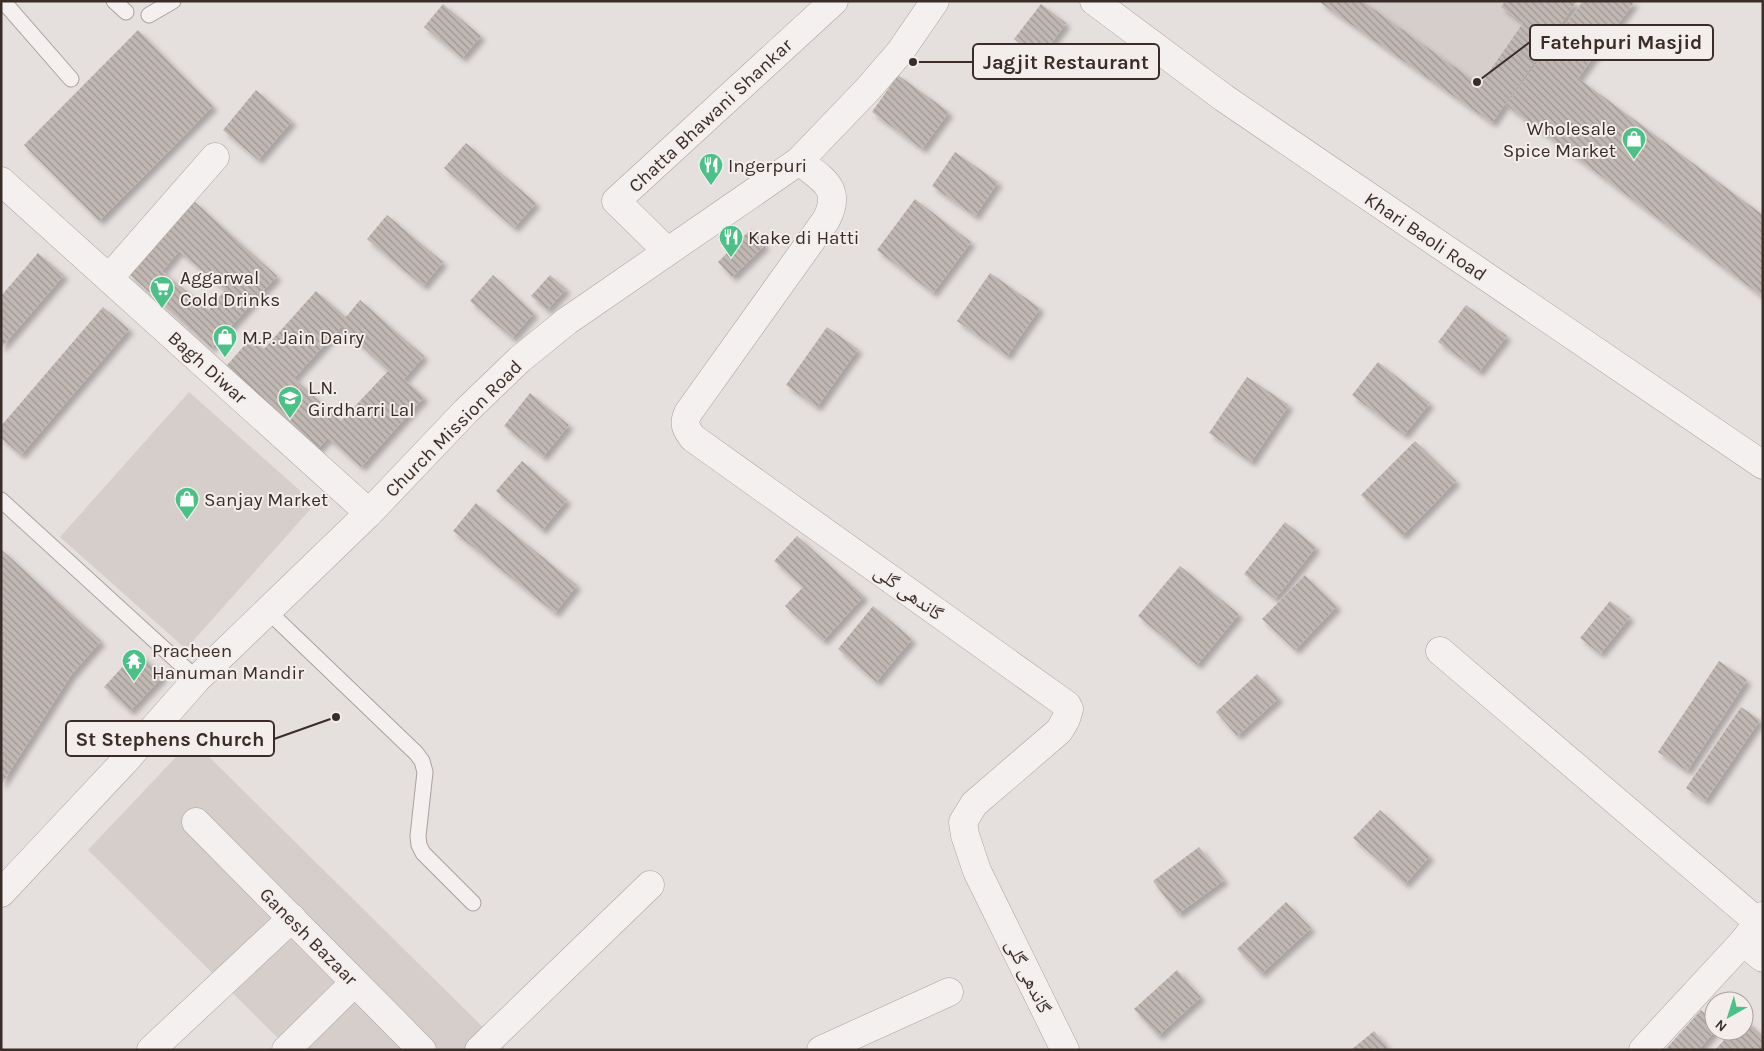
<svg xmlns="http://www.w3.org/2000/svg" width="1764" height="1051" font-family="Karla,'Noto Naskh Arabic',sans-serif">
	<style>
		.built { fill: #d6cecb }
		.building { fill: url(#building-back-hatch); fill-rule: evenodd; filter: url(#shadow) }
		.lines { fill: none; stroke-linecap: round; stroke-linejoin: round }
		.service-casing { stroke: #aba29f; stroke-width: 17 }
		.minor-casing { stroke: #aba29f; stroke-width: 29 }
		.tertiary-casing { stroke: #aba29f; stroke-width: 29 }
		.service { stroke: #f4f0ef; stroke-width: 15 }
		.minor { stroke: #f4f0ef; stroke-width: 28 }
		.tertiary { stroke: #f4f0ef; stroke-width: 28 }
		.labels { text-anchor: middle; stroke-width: 4; stroke-linejoin: round; paint-order: stroke }
		.street-label { font-size: 19px; fill: #3a2d28; stroke: #f3eeec }
		.poi-label { font-size: 19px; fill: #3a2d28; stroke: #f3eeec; text-anchor: start }
		.leader { fill: none; stroke: #3a2d28; stroke-width: 2 }
		.callout-dot { fill: #3a2d28; stroke: #f3eeec; stroke-width: 2 }
		.callout { fill: #f3eeec; stroke: #3a2d28; stroke-width: 2 }
		.callout-label { font-size: 20px; text-anchor: middle; font-weight: bold; fill: #3a2d28 }
	</style>
	<defs>
		<pattern id="building-back-hatch" width="6" height="6" patternUnits="userSpaceOnUse" patternTransform="scale(1.25)"><rect width="6" height="6" fill="#c1b8b4"/><path d="M-1 5l2 2M0 0l6 6M5-1l2 2" fill="none" stroke="#9e9692"/></pattern>
		<filter id="shadow"><feDropShadow dx="4.5" dy="4.5" stdDeviation="2.5" flood-color="#0004"/></filter>
	</defs>
	<rect width="100%" height="100%" fill="#e5dfdd"/>
	<g class="built">
		<path d="M1318 1H1577L1492 123Z"/>
		<path d="M189 392 315 504 186 649 60 537Z"/>
		<path d="M192 740 506 1050H290L88 850Z"/>
	</g>
	<g class="building">
		<path d="M1318 1H1362L1480 85 1523 23 1501 7 1505 1H1577L1492 123Z"/>
		<path d="M1583 1H1635L1578 78 1763 215V297L1506 105Z"/>
		<path d="M443 4 481 36 462 58 424 27Z"/>
		<path d="M1041 4 1066 23 1040 59 1014 39Z"/>
		<path d="M138 30 213 106 99 221 24 145Z"/>
		<path d="M898 75 949 112 922 149 872 112Z"/>
		<path d="M256 90 292 121 258 160 223 130Z"/>
		<path d="M466 143 536 203 514 228 444 168Z"/>
		<path d="M955 152 998 182 975 216 932 186Z"/>
		<path d="M915 199 971 242 933 293 877 250Z"/>
		<path d="M194 201 277 276 211 348 128 273ZM179 251 225 290 209 310 162 271Z"/>
		<path d="M387 215 443 262 423 286 367 239Z"/>
		<path d="M751 229 765 245 732 277 718 262Z"/>
		<path d="M38 253 64 275 1 348V296Z"/>
		<path d="M990 273 1040 308 1007 356 957 321Z"/>
		<path d="M493 275 534 313 512 338 470 301Z"/>
		<path d="M550 275 566 289 547 310 531 296Z"/>
		<path d="M316 291 346 317 360 300 424 356 404 379 424 397 361 467 328 438 313 454 221 372 251 338 264 349ZM341 327 388 371 341 421 294 378Z"/>
		<path d="M1466 305 1507 336 1479 372 1438 342Z"/>
		<path d="M103 307 129 329 21 455 1 438V426Z"/>
		<path d="M827 327 858 349 817 407 786 385Z"/>
		<path d="M1378 362 1430 403 1404 435 1352 395Z"/>
		<path d="M1247 377 1289 405 1251 462 1209 433Z"/>
		<path d="M530 393 569 425 543 457 504 426Z"/>
		<path d="M1415 441 1456 481 1402 536 1361 495Z"/>
		<path d="M522 461 567 500 542 530 496 491Z"/>
		<path d="M476 503 577 585 555 613 453 531Z"/>
		<path d="M1285 522 1316 547 1275 599 1244 574Z"/>
		<path d="M797 536 864 596 823 641 785 606 803 587 774 561Z"/>
		<path d="M1 549 101 641 71 675 1 785Z"/>
		<path d="M1180 566 1239 614 1197 665 1138 616Z"/>
		<path d="M1305 575 1337 606 1295 650 1262 619Z"/>
		<path d="M1610 601 1630 617 1600 654 1580 638Z"/>
		<path d="M873 606 912 639 876 682 838 649Z"/>
		<path d="M137 651 163 676 130 711 104 687Z"/>
		<path d="M1719 661 1747 680 1687 771 1658 752Z"/>
		<path d="M1257 674 1279 698 1237 736 1216 712Z"/>
		<path d="M1741 707 1760 720 1705 801 1686 788Z"/>
		<path d="M1380 810 1430 856 1405 884 1353 838Z"/>
		<path d="M1199 847 1224 880 1178 914 1153 881Z"/>
		<path d="M1286 902 1311 928 1261 974 1237 949Z"/>
		<path d="M1177 970 1201 997 1158 1036 1134 1009Z"/>
		<path d="M1701 1010 1714 1022V1032L1698 1050H1665Z"/>
		<path d="M1744 1019 1763 1036V1050H1715L1732 1031H1744Z"/>
		<path d="M1374 1031 1390 1050H1351Z"/>
	</g>
	<g class="lines">
		<defs>
			<g id="service">
				<path d="M3 1 71 79"/>
				<path d="M114 1 126 12"/>
				<path d="M149 15 173 1"/>
				<path d="M1 500 197 679"/>
				<path d="M268 611 416 753 422 761 425 772 418 836 419 845 423 853 473 903"/>
			</g>
			<g id="minor">
				<path d="M799 161C822 179 843 188 826 220L688 413C683 424 686 429 693 438L1067 705 1069 709 1066 719 1059 731 974 804 963 822 965 835 977 871 1065 1050"/>
				<path d="M1 181 369 513"/>
				<path d="M667 251 616 201 834 1"/>
				<path d="M109 278 215 157"/>
				<path d="M1440 651 1758 922"/>
				<path d="M196 822 422 1050"/>
				<path d="M1743 942 1763 958"/>
				<path d="M151 1050 292 918"/>
				<path d="M286 1050 354 983"/>
				<path d="M479 1050 650 885"/>
				<path d="M821 1050 949 992"/>
				<path d="M1643 1050 1743 942 1763 916"/>
			</g>
			<g id="tertiary">
				<path d="M1094 1 1224 98 1763 465"/>
				<path d="M1 893 124 762 197 679 369 513 466 411 520 359 567 321 799 161 868 89 900 52 935 1"/>
			</g>
		</defs>
		<use href="#service" class="service-casing"/>
		<use href="#minor" class="minor-casing"/>
		<use href="#tertiary" class="tertiary-casing"/>
		<use href="#service" class="service"/>
		<use href="#minor" class="minor"/>
		<use href="#tertiary" class="tertiary"/>
	</g>
	<defs>
		<symbol id="shop-pin" viewBox="-11 -11 22 30"><path d="M0 17L-7.5 6A9.5 9.5 0 1 1 7.5 6Z" fill="#4bc188" stroke="#f3eeec"/><path d="M-5-2.5h2.3a2.7 3.5 0 0 1 5.4 0H5L5.5 6h-11ZM-1.5-2.5h3a1.5 2.3 0 0 0-3 0Z" fill="#fff"/></symbol>
		<symbol id="restaurant-pin" viewBox="-11 -11 22 30"><path d="M0 17L-7.5 6A9.5 9.5 0 1 1 7.5 6Z" fill="#4bc188" stroke="#f3eeec"/><path d="M-5-6h1v4h1v-4h1v4h1v-4h1v5L-1.5 .5V6h-2V.5L-5-1ZM5-6V6H3V1.5H1.5Q1.5-4 5-6Z" fill="#fff"/></symbol>
		<symbol id="supermarket-pin" viewBox="-11 -11 22 30"><path d="M0 17L-7.5 6A9.5 9.5 0 1 1 7.5 6Z" fill="#4bc188" stroke="#f3eeec"/><path d="M-6-5.5h2.5l.6 2H6L4.5 2H-2.5L-4.4-4H-6ZM-1.5 3.2a1.3 1.3 0 1 0 .1 0ZM3 3.2a1.3 1.3 0 1 0 .1 0Z" fill="#fff"/></symbol>
		<symbol id="school-pin" viewBox="-11 -11 22 30"><path d="M0 17L-7.5 6A9.5 9.5 0 1 1 7.5 6Z" fill="#4bc188" stroke="#f3eeec"/><path d="M0-5L7-2L0 1L-7-2ZM-4 1L0 2.5L4 1V4Q0 6-4 4Z" fill="#fff"/></symbol>
		<symbol id="temple-pin" viewBox="-11 -11 22 30"><path d="M0 17L-7.5 6A9.5 9.5 0 1 1 7.5 6Z" fill="#4bc188" stroke="#f3eeec"/><path d="M0-6L5-2H3V0L6.5 2.5H4V6H1.5V3h-3V6H-4V2.5H-6.5L-3 0V-2H-5Z" fill="#fff"/></symbol>
	</defs>
	<g fill-rule="evenodd">
		<use href="#shop-pin" x="1620" y="125" width="28" height="38"/>
		<use href="#restaurant-pin" x="697" y="151" width="28" height="38"/>
		<use href="#restaurant-pin" x="717" y="223" width="28" height="38"/>
		<use href="#supermarket-pin" x="148" y="274" width="28" height="38"/>
		<use href="#shop-pin" x="211" y="323" width="28" height="38"/>
		<use href="#school-pin" x="276" y="384" width="28" height="38"/>
		<use href="#shop-pin" x="173" y="485" width="28" height="38"/>
		<use href="#temple-pin" x="120" y="647" width="28" height="38"/>
	</g>
	<g class="labels">
		<g class="street-label">
			<text transform="translate(710 115) rotate(-43)" y="7">Chatta Bhawani Shankar</text>
			<text transform="translate(1426 236) rotate(34)" y="7">Khari Baoli Road</text>
			<text transform="translate(208 367) rotate(42)" y="7">Bagh Diwar</text>
			<text transform="translate(453 428) rotate(-45)" y="7">Church Mission Road</text>
			<text transform="translate(909 592) rotate(36)" y="7">گاندھی گلی</text>
			<text transform="translate(309 936) rotate(45)" y="7">Ganesh Bazaar</text>
			<text transform="translate(1029 976) rotate(64)" y="7">گاندھی گلی</text>
		</g>
		<g class="poi-label">
			<text x="1616" y="135" text-anchor="end">Wholesale<tspan x="1616" dy="22">Spice Market</tspan></text>
			<text x="728" y="172">Ingerpuri</text>
			<text x="748" y="244">Kake di Hatti</text>
			<text x="180" y="284">Aggarwal<tspan x="180" dy="22">Cold Drinks</tspan></text>
			<text x="242" y="344">M.P. Jain Dairy</text>
			<text x="308" y="394">L.N.<tspan x="308" dy="22">Girdharri Lal</tspan></text>
			<text x="204" y="506">Sanjay Market</text>
			<text x="152" y="657">Pracheen<tspan x="152" dy="22">Hanuman Mandir</tspan></text>
		</g>
	</g>
	<path class="leader" d="M1477 82L1530 42M913 62L973 62M336 717L274 739"/>
	<g class="callout-dot">
		<circle cx="1477" cy="82" r="5"/>
		<circle cx="913" cy="62" r="5"/>
		<circle cx="336" cy="717" r="5"/>
	</g>
	<g class="callout">
		<rect x="1530" y="25" width="183" height="35" rx="5"/>
		<rect x="973" y="44" width="186" height="35" rx="5"/>
		<rect x="66" y="721" width="208" height="35" rx="5"/>
	</g>
	<g class="callout-label">
		<text x="1621" y="49">Fatehpuri Masjid</text>
		<text x="1066" y="69">Jagjit Restaurant</text>
		<text x="170" y="746">St Stephens Church</text>
	</g>
	<rect width="1764" height="1051" fill="none" stroke="#3a2d28" stroke-width="5"/>
	<g transform="translate(1729 1016) rotate(219)"><circle r="24" fill="#f3eeec" stroke="#a9a19e"/>
	<path d="M0-4L9 19L0 12L-9 19Z" fill="#4bc188"/>
	<text y="-8" font-size="14" font-weight="bold" text-anchor="middle" fill="#3a2d28">N</text>
	</g>
</svg>
